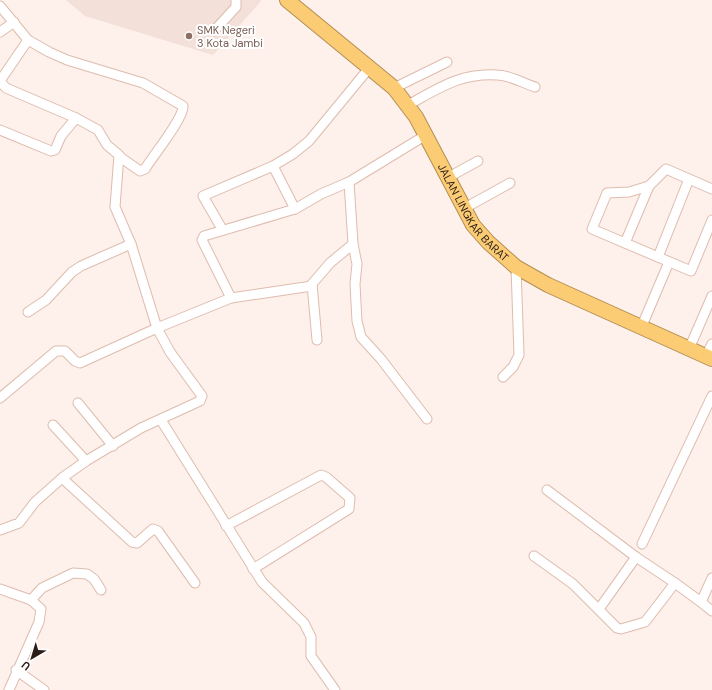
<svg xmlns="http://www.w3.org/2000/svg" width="712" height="690" font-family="'DM Sans',sans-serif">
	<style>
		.built { fill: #f2e0d9 }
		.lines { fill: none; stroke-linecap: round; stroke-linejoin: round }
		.minor-casing { stroke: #debcae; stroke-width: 11 }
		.highway-casing { stroke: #b28f54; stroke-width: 16 }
		.minor { stroke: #fff; stroke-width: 9 }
		.highway { stroke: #fccc75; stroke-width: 14 }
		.education-dot { fill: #8d6e63; stroke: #fff; stroke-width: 1.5 }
		.labels { text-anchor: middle; stroke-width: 4; stroke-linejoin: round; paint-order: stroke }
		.education-label { font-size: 11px; fill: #785e54; stroke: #fff; text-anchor: start }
		.street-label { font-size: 11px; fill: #2a1d18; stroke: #fff }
	</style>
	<rect width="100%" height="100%" fill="#fef0ea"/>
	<path class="built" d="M66 0H260L261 1 213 55 85 16Z"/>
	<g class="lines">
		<defs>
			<g id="minor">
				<path d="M0 6 28 40 49 52 67 60 143 83 183 106C184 118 152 157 145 169L140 171 120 157"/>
				<path d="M214 31 236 7V0"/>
				<path d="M0 32 14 22"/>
				<path d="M394 88 447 62"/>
				<path d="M408 105C439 88 460 73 497 75 509 75 523 83 535 87"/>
				<path d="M0 130 51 151 55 150 61 136 76 118"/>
				<path d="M447 178 478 161"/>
				<path d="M712 189 666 169 649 186 629 192 607 193 592 229 691 271 712 220"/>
				<path d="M295 209 273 166 293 154 309 141 370 67"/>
				<path d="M463 209 510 183"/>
				<path d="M222 229 203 196 273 166"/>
				<path d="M625 243 649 186"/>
				<path d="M353 244 357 264 355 284 357 321 361 337 381 359 427 419"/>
				<path d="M658 257 689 179"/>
				<path d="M231 298 202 240 204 236 295 209 321 194 349 182"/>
				<path d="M28 312 46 300 72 272 81 266 131 244"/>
				<path d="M641 328 669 262"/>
				<path d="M317 340 312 284 330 263 353 244 349 182 426 135"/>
				<path d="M689 349 712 296"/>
				<path d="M706 356 712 344"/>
				<path d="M503 377 513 367 519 355 516 267"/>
				<path d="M0 398 56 351H65L75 361 80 363 157 328 231 298 312 286"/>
				<path d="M78 403 113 446"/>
				<path d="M161 420 262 582 304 623 311 637V656L335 690"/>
				<path d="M53 425 86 461"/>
				<path d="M62 478 132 542 137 543 153 529 158 531 195 583"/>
				<path d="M547 490 636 557 675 583"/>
				<path d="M226 526 321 475 326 477 350 498 349 509 253 569"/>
				<path d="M0 530 19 523 35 502 62 478 86 461 141 428 200 401 202 396 170 352 157 328 131 244 115 207 119 155 107 145 98 130 76 118 6 88 0 81 28 40"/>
				<path d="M642 544 712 396"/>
				<path d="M534 556 573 584 617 628 621 629 645 622 675 583 701 602 712 578"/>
				<path d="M0 589 31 600 41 609 39 622 9 690"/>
				<path d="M31 600 42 588 73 573 87 574 94 579 101 590"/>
				<path d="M701 602 712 611"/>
				<path d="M599 609 636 557"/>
				<path d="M16 670 44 690"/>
			</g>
			<g id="highway">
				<path id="s1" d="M287 0 394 88 416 117 473 225 488 242 516 267 548 285 712 359"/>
			</g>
		</defs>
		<use href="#minor" class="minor-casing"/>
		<use href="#highway" class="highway-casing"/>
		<use href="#minor" class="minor"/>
		<use href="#highway" class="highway"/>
	</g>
	<circle class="education-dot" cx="189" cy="36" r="4"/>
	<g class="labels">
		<g class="education-label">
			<text x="197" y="34">SMK Negeri<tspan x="197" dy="13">3 Kota Jambi</tspan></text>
		</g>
		<g class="street-label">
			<text dy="4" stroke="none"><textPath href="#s1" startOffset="287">JALAN LINGKAR BARAT</textPath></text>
		</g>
	</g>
	<g transform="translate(32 658) rotate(218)" stroke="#ffffff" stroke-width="3" paint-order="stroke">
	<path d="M0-3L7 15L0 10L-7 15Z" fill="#2a1d18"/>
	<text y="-6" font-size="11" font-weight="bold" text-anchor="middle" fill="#2a1d18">U</text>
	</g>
</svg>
